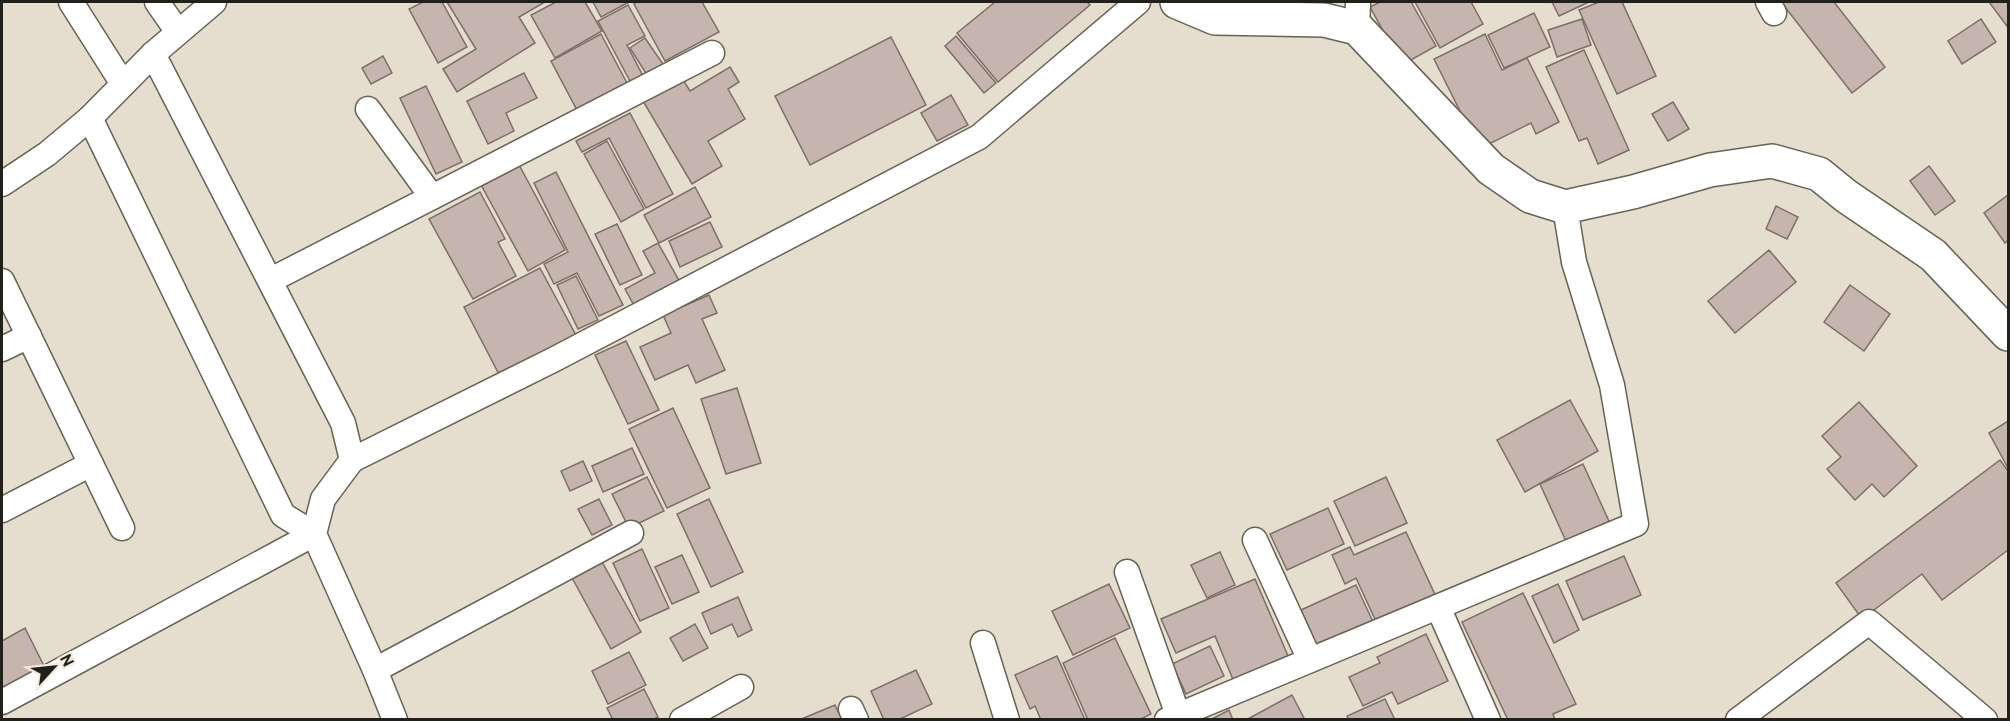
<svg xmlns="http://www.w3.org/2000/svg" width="2010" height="721" font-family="Overpass,sans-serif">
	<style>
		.building { fill: #c6b4ae; stroke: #7e6e68; stroke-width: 1.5 }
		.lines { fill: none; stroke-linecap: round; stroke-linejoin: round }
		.minor-casing { stroke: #676254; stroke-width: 27 }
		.secondary-casing { stroke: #676254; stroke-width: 36 }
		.minor { stroke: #fff; stroke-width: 24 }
		.secondary { stroke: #fff; stroke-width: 33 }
	</style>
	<rect width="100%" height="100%" fill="#e5decf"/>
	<g class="building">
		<path d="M423 2H442L467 47 438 63 409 9Z"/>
		<path d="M447 2H545L519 17 535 43 457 92 443 69 476 49Z"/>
		<path d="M556 2H585L602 31 555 58 531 15Z"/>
		<path d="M593 2H629L601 17Z"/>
		<path d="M637 2H702L719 32 665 61 634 4Z"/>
		<path d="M995 2H1087L1090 5 998 82 957 33Z"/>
		<path d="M1380 2H1411L1436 46 1402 65 1370 7Z"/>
		<path d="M1415 2H1471L1483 24 1440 48Z"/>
		<path d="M1552 2H1589L1559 16Z"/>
		<path d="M1599 2H1622L1656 76 1617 94 1579 10Z"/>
		<path d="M1781 2H1834L1885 67 1852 93Z"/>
		<path d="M1989 2H2008V25L2007 26Z"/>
		<path d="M628 5 645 36 627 45 643 76 631 83 598 21Z"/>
		<path d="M1534 13 1550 47 1504 68 1488 35Z"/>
		<path d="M1582 19 1591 45 1557 57 1548 30Z"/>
		<path d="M1981 19 1996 42 1962 64 1948 41Z"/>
		<path d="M601 34 628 85 578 112 551 61Z"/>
		<path d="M1485 34 1502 70 1527 58 1559 122 1536 134 1531 123 1479 149 1434 59Z"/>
		<path d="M956 36 996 83 984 93 945 46Z"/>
		<path d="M891 37 926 105 810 165 775 96Z"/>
		<path d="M645 38 663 64 647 75 630 48Z"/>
		<path d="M1584 50 1629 150 1598 164 1587 138 1579 141 1546 67Z"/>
		<path d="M383 56 392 73 371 84 362 68Z"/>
		<path d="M730 67 739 82 728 89 745 119 708 141 722 166 692 184 643 101 682 78 690 91Z"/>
		<path d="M524 73 537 98 506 113 514 131 488 144 467 101Z"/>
		<path d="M426 86 462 162 436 174 400 98Z"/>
		<path d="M951 95 968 125 937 141 921 113Z"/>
		<path d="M1673 102 1689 129 1668 141 1652 114Z"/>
		<path d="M630 113 673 194 646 208 609 138 582 152 576 141Z"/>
		<path d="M607 141 644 209 621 222 584 154Z"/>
		<path d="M518 163 565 250 528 271 480 183Z"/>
		<path d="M1929 166 1955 201 1935 215 1910 181Z"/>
		<path d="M556 172 623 305 599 316 577 273 554 284 544 264 568 252 534 183Z"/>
		<path d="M695 187 711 217 659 243 644 215Z"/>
		<path d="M480 192 505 239 498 242 516 276 473 299 429 219Z"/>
		<path d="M2008 195V240L2005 243 1984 213Z"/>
		<path d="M1776 206 1798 217 1787 239 1766 229Z"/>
		<path d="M710 222 722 247 680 267 669 241Z"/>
		<path d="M617 224 642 275 620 285 595 234Z"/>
		<path d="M658 243 681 284 636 309 625 289 655 273 643 251Z"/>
		<path d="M1769 250 1796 282 1735 333 1708 301Z"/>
		<path d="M540 268 578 339 502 380 464 307Z"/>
		<path d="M576 276 598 320 578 329 557 285Z"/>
		<path d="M1850 285 1890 314 1864 351 1824 322Z"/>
		<path d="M709 295 717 313 702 319 725 370 696 383 688 365 655 380 640 347 671 333 663 315Z"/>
		<path d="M626 341 659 410 628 424 595 355Z"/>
		<path d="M737 388 761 463 726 474 701 399Z"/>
		<path d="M1570 400 1598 451 1525 492 1497 440Z"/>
		<path d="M1859 402 1917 466 1884 497 1872 484 1855 500 1827 469 1841 457 1822 436Z"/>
		<path d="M673 408 710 488 667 508 629 429Z"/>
		<path d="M2008 421V468L1989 433Z"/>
		<path d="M632 448 644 474 603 492 592 466Z"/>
		<path d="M2000 460 2008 471V550L1942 600 1922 574 1862 619 1836 583Z"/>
		<path d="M583 461 592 481 570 491 561 471Z"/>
		<path d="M1583 464 1613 530 1570 550 1540 484Z"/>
		<path d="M647 477 664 511 629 528 612 494Z"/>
		<path d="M1386 477 1407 523 1355 546 1334 501Z"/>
		<path d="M599 499 612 525 592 535 578 509Z"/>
		<path d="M709 499 743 572 711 587 677 514Z"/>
		<path d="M1328 508 1344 544 1287 570 1270 534Z"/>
		<path d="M1406 532 1438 601 1379 628 1356 578 1345 584 1332 555 1350 547 1354 555Z"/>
		<path d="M642 549 669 608 640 621 613 563Z"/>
		<path d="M1220 552 1235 585 1207 598 1191 565Z"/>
		<path d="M682 555 699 592 672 604 655 567Z"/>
		<path d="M1624 556 1641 595 1583 620 1566 581Z"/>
		<path d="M601 560 641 632 611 649 571 576Z"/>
		<path d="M1255 579 1289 658 1234 682 1215 636 1176 653 1161 619Z"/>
		<path d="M1109 584 1130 628 1073 655 1052 611Z"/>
		<path d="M1558 584 1579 630 1554 643 1532 596Z"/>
		<path d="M1356 585 1374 624 1318 649 1301 610Z"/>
		<path d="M1523 593 1576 704 1553 714 1555 720H1508L1462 622Z"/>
		<path d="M738 597 752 630 738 637 732 624 711 634 702 613Z"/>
		<path d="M695 624 708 648 683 661 670 638Z"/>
		<path d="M25 628 45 668 2 688V641Z"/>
		<path d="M1426 634 1448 681 1398 704 1392 692 1363 706 1349 677 1380 663 1377 657Z"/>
		<path d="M1115 638 1151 714 1139 720H1088L1063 663Z"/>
		<path d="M1210 646 1224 676 1186 694 1172 664Z"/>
		<path d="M629 652 646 685 608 704 592 671Z"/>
		<path d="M1057 656 1085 720H1041L1035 706 1030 709 1015 675Z"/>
		<path d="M916 670 932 704 898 720H884L871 691Z"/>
		<path d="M644 689 658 717 652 720H613L607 708Z"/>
		<path d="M1292 695 1305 720H1246Z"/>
		<path d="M1385 699 1395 720H1349L1347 716Z"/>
		<path d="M835 705 842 720H799Z"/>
		<path d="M1229 710 1233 720H1210Z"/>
	</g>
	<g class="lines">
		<defs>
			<g id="minor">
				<path d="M71 2 123 84"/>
				<path d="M157 2 178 32"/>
				<path d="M1768 2 1774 13"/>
				<path d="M1357 28 1358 2"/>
				<path d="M368 109 432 197"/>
				<path d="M90 118 283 515 314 534 375 670 395 720"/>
				<path d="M2 184 47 154 90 118 153 54 214 2"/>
				<path d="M271 280 712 53"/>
				<path d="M2 281 122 528"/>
				<path d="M2 349 29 336"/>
				<path d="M352 460 553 360 979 137 1138 2"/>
				<path d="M2 510 91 464"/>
				<path d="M1255 540 1310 660"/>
				<path d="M1127 572 1178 715"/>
				<path d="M1438 607 1488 720"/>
				<path d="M983 643 1007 720"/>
				<path d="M375 670 631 533"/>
				<path d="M2 702 314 534 323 499 352 460 343 423 153 54"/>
				<path d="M851 709 856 720"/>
				<path d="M682 720 741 687"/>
				<path d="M1167 720 1636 524 1612 385 1574 262 1565 207"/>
				<path d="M1738 720 1869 622 1985 720"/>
			</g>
			<path id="secondary" d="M1177 2 1215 18 1324 20 1357 28 1491 169 1530 196 1565 207 1633 192 1710 170 1772 161 1819 174 1846 196 1933 255 2008 334"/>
		</defs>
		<use href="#minor" class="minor-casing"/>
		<use href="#secondary" class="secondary-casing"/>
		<use href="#minor" class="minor"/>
		<use href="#secondary" class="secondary"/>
	</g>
	<rect width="2010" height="721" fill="none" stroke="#22201a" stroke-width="6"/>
	<g transform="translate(54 667) rotate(63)" stroke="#f2ecdc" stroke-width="4.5" paint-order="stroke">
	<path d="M0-4.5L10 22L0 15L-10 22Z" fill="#22201a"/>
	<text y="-9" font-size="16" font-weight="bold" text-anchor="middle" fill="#22201a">N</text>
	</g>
</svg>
